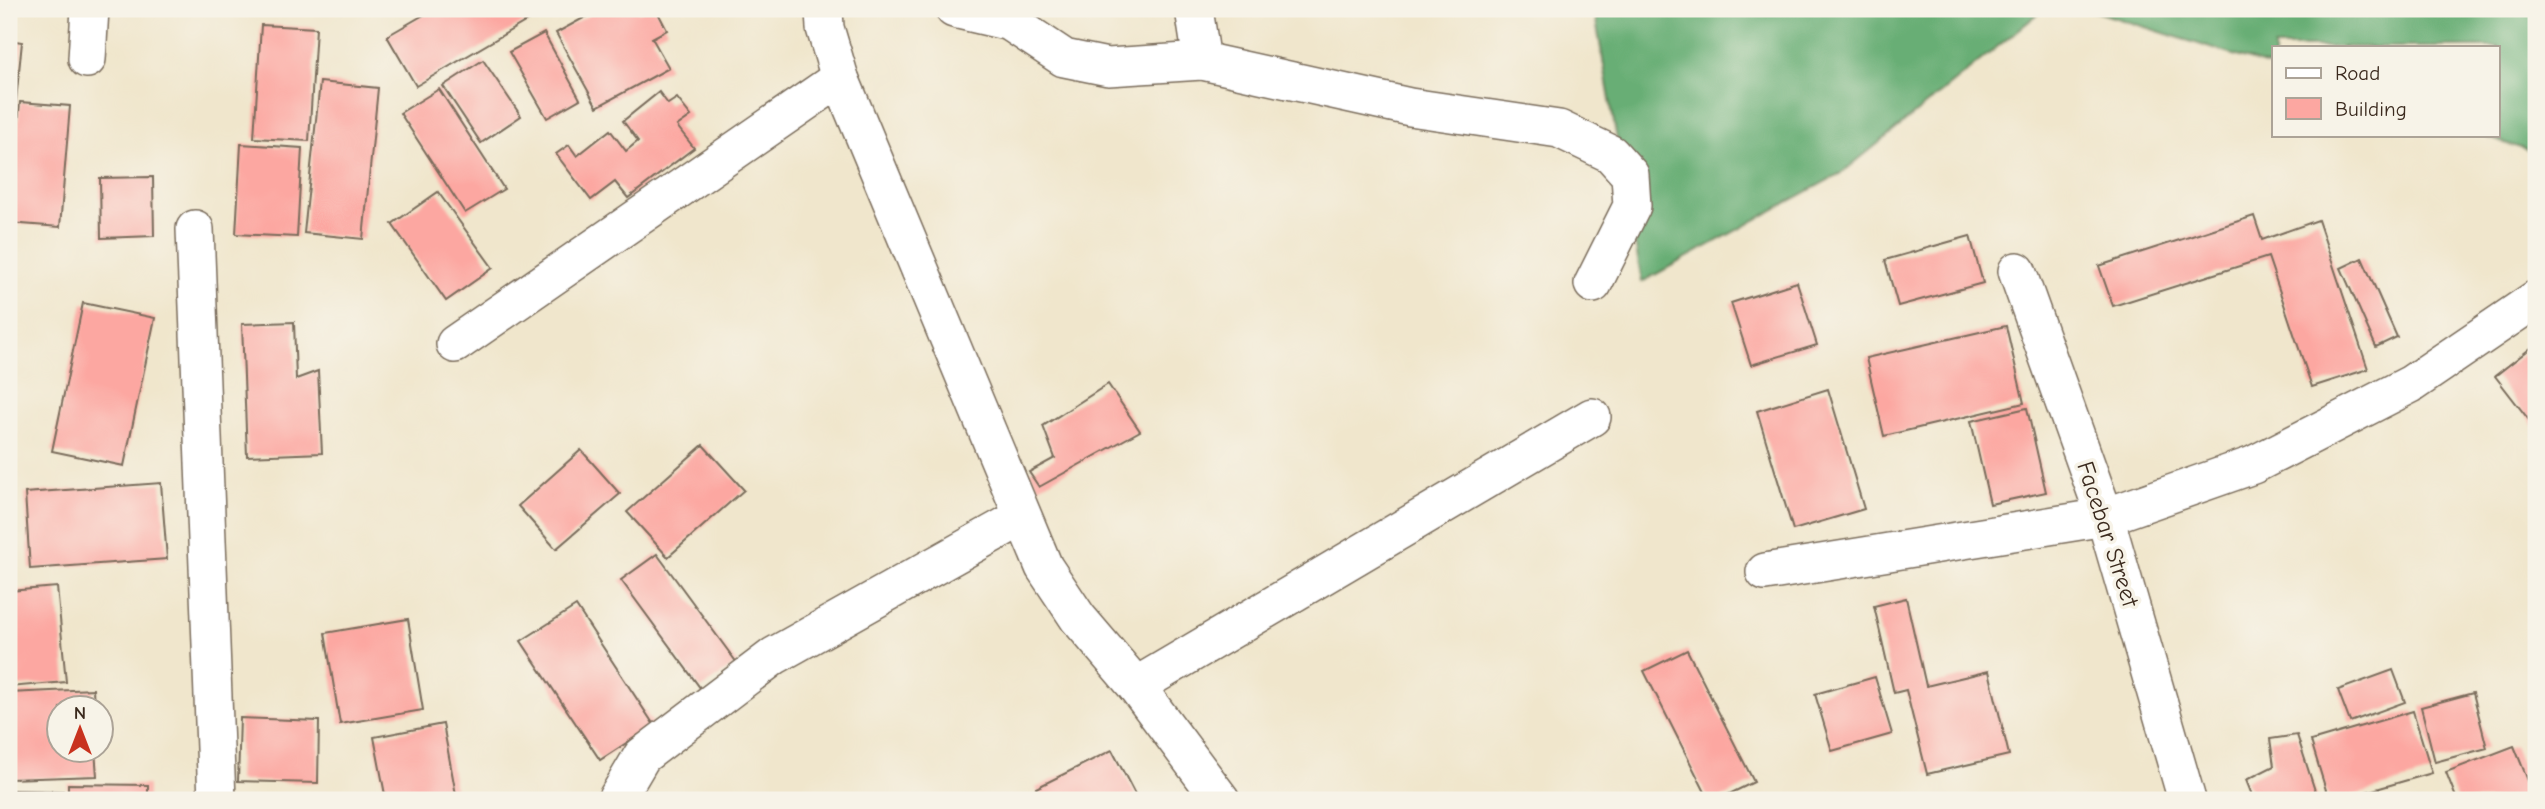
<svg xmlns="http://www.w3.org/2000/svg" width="2545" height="809" font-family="'Comic Neue',sans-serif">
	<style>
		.forest { fill: #68ae74; stroke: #526c49; stroke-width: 2 }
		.building { fill: #fca7a1 }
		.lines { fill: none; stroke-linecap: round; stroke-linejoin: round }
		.minor-casing { stroke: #7a6c5b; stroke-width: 40 }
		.minor { stroke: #fff; stroke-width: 37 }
		.labels { text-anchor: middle; stroke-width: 7; stroke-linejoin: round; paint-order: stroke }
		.street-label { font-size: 24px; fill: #3b2a1e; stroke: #f7f3e8 }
	</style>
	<rect width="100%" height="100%" fill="#f7f3e8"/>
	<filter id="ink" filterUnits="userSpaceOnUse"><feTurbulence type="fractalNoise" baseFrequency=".0143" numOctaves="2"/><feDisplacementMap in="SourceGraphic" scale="14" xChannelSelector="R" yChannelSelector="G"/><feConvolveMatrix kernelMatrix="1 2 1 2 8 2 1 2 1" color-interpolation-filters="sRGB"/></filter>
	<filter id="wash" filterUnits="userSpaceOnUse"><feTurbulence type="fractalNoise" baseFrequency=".00686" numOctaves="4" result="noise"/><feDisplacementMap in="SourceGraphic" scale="28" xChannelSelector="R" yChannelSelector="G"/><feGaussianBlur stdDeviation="1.57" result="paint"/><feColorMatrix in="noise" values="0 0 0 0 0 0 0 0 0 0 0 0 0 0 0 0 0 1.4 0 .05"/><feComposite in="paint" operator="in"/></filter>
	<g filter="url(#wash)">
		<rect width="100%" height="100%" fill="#f0e6cc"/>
		<g class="forest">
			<path d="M1594 9H2044L1843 172 1642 282Z"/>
			<path d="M2088 9H2536V153L2480 135H2498V47H2274V68Z"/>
		</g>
		<g id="blocks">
			<g class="building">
				<path d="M434 9H547L416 86 387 36Z"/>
				<path d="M600 9H638L639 12 646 9H656L667 30 652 38 669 68 597 107 556 33Z"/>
				<path d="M261 25 316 28 309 141 254 138Z"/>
				<path d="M544 33 580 99 547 118 509 52Z"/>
				<path d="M9 40 22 42 11 149H9Z"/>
				<path d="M483 60 521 116 481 143 443 86Z"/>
				<path d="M320 82 378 88 363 239 304 233Z"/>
				<path d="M439 89 504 189 465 213 400 113Z"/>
				<path d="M659 92 668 104 677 98 691 116 677 126 694 148 628 198 615 182 591 200 556 154 569 145 577 156 610 130 626 151 638 141 623 121Z"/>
				<path d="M20 102 70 106 60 227 9 223Z"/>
				<path d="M241 144 302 148 297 237 236 234Z"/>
				<path d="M153 177 154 236 101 238 100 178Z"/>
				<path d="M438 192 493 268 446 301 392 224Z"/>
				<path d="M2254 216 2262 240 2318 220 2368 369 2312 387 2268 257 2113 306 2099 266Z"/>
				<path d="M1970 236 1983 283 1898 306 1885 260Z"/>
				<path d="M2362 258 2397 337 2376 347 2341 268Z"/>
				<path d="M1797 282 1817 345 1751 365 1731 303Z"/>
				<path d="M83 303 155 318 124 466 52 451Z"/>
				<path d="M294 322 296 379 318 371 322 453 247 456 242 324Z"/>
				<path d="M2006 326 2024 403 1884 436 1866 358Z"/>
				<path d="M2536 344V429L2495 376Z"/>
				<path d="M1108 384 1140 431 1039 487 1029 472 1055 458 1043 426Z"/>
				<path d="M1828 389 1864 509 1793 530 1757 411Z"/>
				<path d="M2027 408 2046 492 1990 504 1971 421Z"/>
				<path d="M703 445 744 490 668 557 627 512Z"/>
				<path d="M581 450 620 494 556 549 518 506Z"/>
				<path d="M161 483 167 559 30 569 25 493Z"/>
				<path d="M657 554 737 663 701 689 621 580Z"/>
				<path d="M57 587 66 682 9 687V591Z"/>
				<path d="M1906 598 1926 686 1989 671 2009 755 1927 774 1906 690 1894 693 1874 606Z"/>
				<path d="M576 606 654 725 600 760 521 641Z"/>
				<path d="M408 619 423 710 340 724 325 633Z"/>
				<path d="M1687 650 1754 782 1717 800H1709L1644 671Z"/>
				<path d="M2393 670 2405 702 2350 722 2338 690Z"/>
				<path d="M1875 677 1892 734 1832 751 1815 694Z"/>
				<path d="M93 689 94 708H60V750H95L97 776 9 779V693Z"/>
				<path d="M2473 693 2487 748 2435 762 2421 707Z"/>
				<path d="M2413 711 2432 773 2338 800H2329L2311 741Z"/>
				<path d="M240 718 319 721 318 783 238 781Z"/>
				<path d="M443 724 457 800H386L374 737Z"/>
				<path d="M2297 735 2318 800H2254L2246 780 2274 766 2270 739Z"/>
				<path d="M2514 746 2536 800H2457L2446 772Z"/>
				<path d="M1112 750 1138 800H1042L1036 788Z"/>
				<path d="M68 784 148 785V800H68Z"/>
				<path d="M9 790 63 791V800H9Z"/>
			</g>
		</g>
	</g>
	<g filter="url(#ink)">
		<use href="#blocks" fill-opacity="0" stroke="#7a6c5b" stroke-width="2"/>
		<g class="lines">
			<defs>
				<g id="minor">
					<path d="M824 9 825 28 840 78 1044 567 1078 618 1136 686 1221 800"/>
					<path d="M954 9 1010 22 1064 58 1108 67 1202 61 1410 107 1559 129 1611 154 1630 175 1632 206 1593 284"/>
					<path d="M1194 9 1202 61"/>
					<path d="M87 59 90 9"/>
					<path d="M195 229 217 800"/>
					<path d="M2017 271 2105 517 2187 800"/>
					<path d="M455 344 840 78"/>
					<path d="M1765 572 2105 517 2253 465 2411 384 2536 299"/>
					<path d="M1136 686 1592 417"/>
					<path d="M616 800 642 756 774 656 1022 517"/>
				</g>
			</defs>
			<use href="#minor" class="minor-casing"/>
			<use href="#minor" class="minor"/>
		</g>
	</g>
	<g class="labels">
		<g class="street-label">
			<text transform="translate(2108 534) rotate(72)" y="8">Facebar Street</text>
		</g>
	</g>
	<rect width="2545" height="809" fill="none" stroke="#f7f3e8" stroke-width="35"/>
	<rect x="2272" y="46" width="228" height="91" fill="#f7f3e8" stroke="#aca397" stroke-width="2"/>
	<rect x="2286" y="68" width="35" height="10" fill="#ffffff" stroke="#aca397" stroke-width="2"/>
	<text x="2335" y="80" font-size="21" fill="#3b2a1e">Road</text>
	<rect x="2286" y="98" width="35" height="21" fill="#fca7a1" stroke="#aca397" stroke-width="2"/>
	<text x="2335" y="116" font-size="21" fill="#3b2a1e">Building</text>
	<g transform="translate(80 729)"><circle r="33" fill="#f7f3e8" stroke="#aca397" stroke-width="2"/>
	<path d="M0-5L12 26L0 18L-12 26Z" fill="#c8321e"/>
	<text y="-10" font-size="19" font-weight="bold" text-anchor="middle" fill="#3b2a1e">N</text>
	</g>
</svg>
